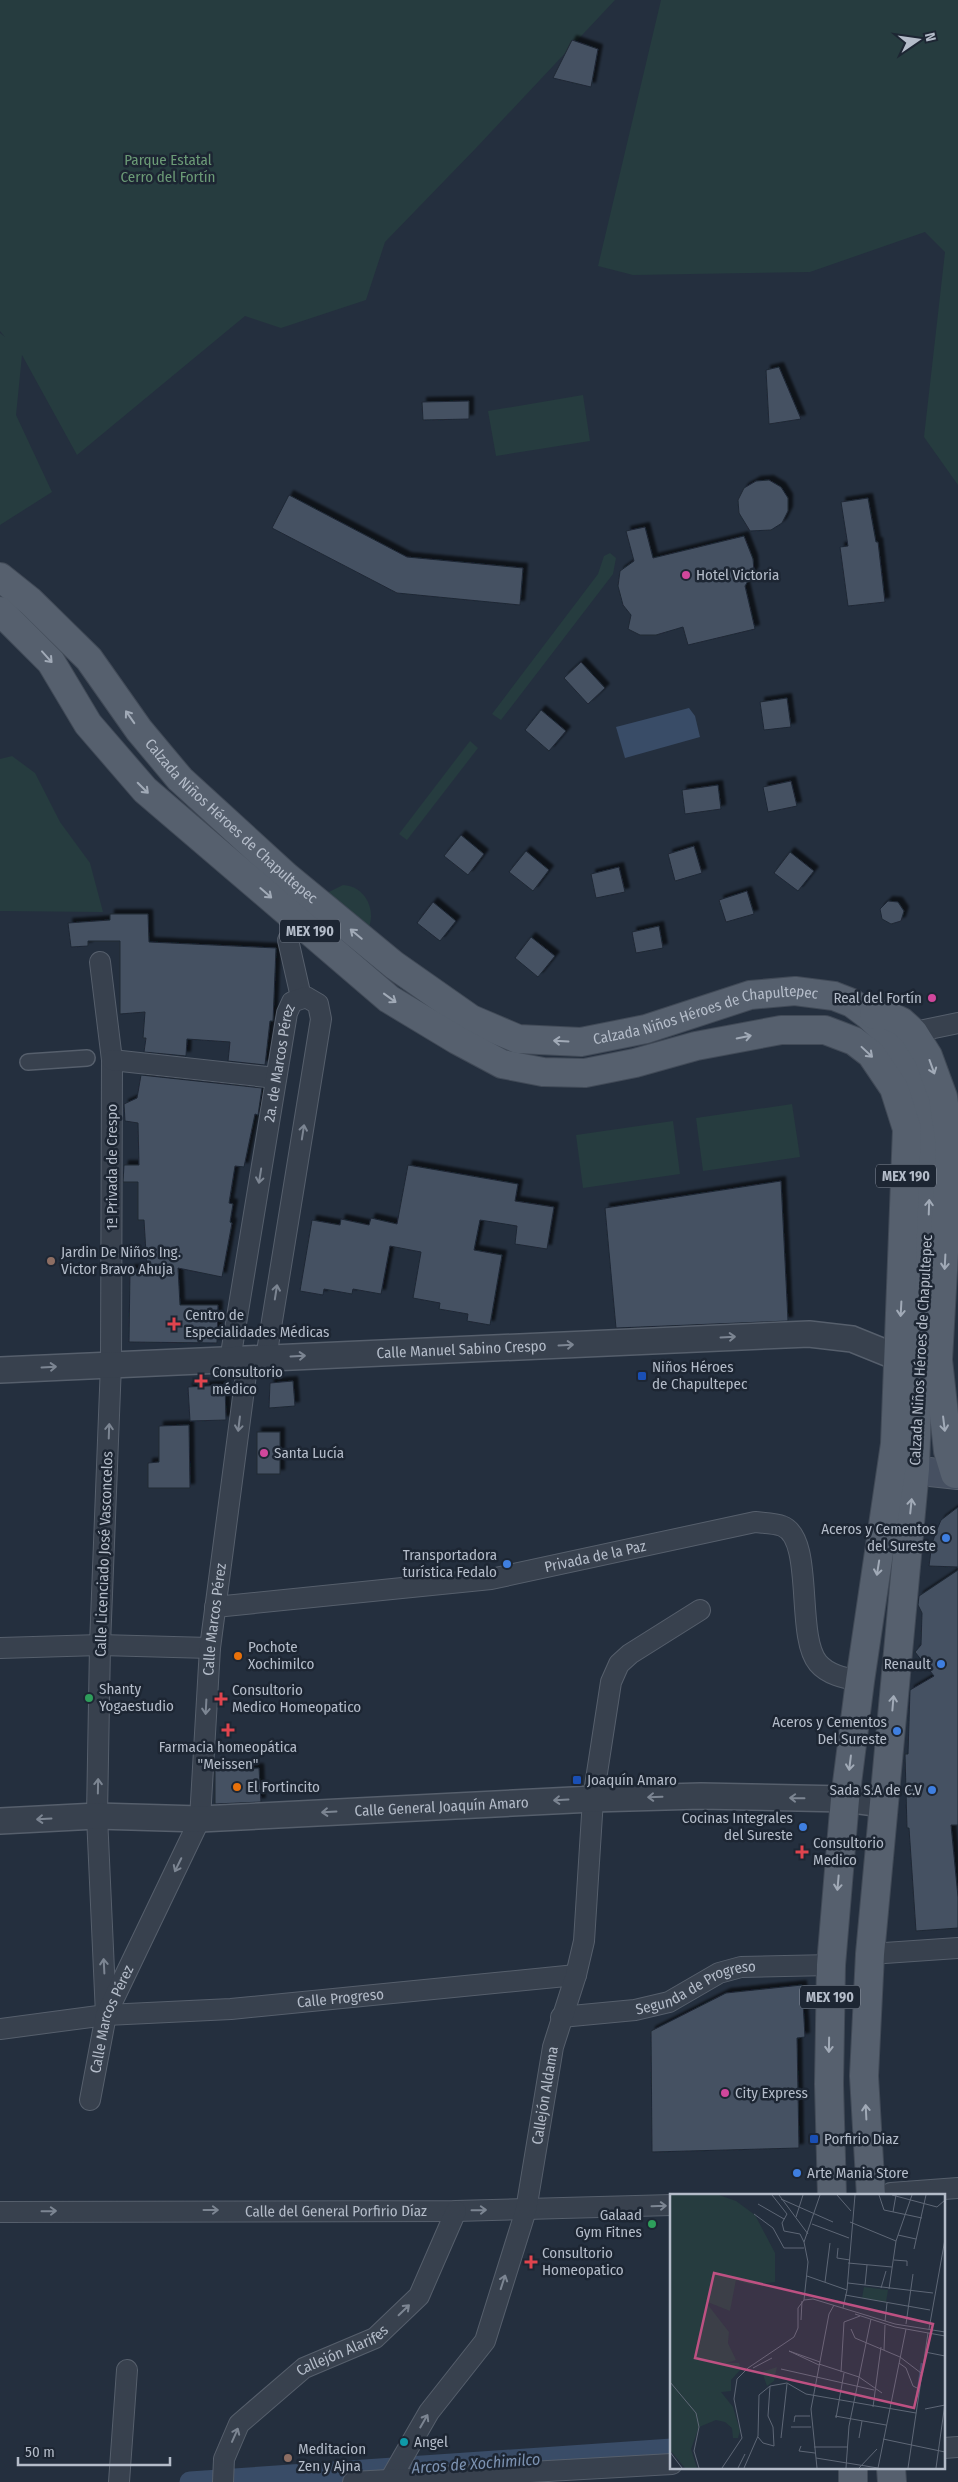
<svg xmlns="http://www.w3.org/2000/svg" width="958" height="2482" font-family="'Fira Sans Condensed',sans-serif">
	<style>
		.green { fill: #263c3f }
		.water { fill: #394c67 }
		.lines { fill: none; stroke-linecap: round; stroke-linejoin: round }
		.canal { stroke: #394c67; stroke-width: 21 }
		.building { fill: #455162; stroke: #1f2835; filter: url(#shadow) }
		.pedestrian-casing { stroke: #565f6c; stroke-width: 18 }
		.minor-casing { stroke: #565f6c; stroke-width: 22 }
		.tertiary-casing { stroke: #565f6c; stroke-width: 28 }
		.secondary-casing { stroke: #565f6c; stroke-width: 30 }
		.primary-casing { stroke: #414a57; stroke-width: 30 }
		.pedestrian { stroke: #38414e; stroke-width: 15 }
		.minor { stroke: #38414e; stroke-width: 20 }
		.tertiary { stroke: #38414e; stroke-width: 25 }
		.secondary { stroke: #465061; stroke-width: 28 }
		.primary { stroke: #56606e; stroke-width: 28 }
		.oneway { stroke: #a1aab7 }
		.oneway2 { stroke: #7c8592 }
		.hotel-dot { fill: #d1479c; stroke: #1d2633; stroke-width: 2 }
		.education-dot { fill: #8d6e63; stroke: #1d2633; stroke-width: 2 }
		.health-dot { fill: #e0444e; stroke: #1d2633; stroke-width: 2 }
		.transit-dot { fill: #1a4fb4; stroke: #1d2633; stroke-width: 2 }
		.shop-dot { fill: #3f7fe0; stroke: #1d2633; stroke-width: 2 }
		.food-dot { fill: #e8710a; stroke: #1d2633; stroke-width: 2 }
		.leisure-dot { fill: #2e9e5b; stroke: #1d2633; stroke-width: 2 }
		.culture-dot { fill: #0f9aa8; stroke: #1d2633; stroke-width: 2 }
		.labels { text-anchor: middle; stroke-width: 5; stroke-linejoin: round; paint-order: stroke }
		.shield { fill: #1d2633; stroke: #878f9c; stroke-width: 1 }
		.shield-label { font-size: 14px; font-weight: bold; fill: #b4bcc9 }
		.park-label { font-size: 15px; fill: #6b9a76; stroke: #1d2633 }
		.poi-label { font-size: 15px; fill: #b4bcc9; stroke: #1d2633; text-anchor: start }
		.street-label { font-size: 15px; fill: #b4bcc9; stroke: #1d2633 }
		.water-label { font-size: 16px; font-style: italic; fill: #7c92b1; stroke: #1d2633 }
		.inset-river { fill: none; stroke: #394c67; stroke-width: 2.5 }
		.inset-road { fill: none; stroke: #5e6776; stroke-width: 1 }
		.view { fill: #bd5182; fill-opacity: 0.15; stroke: #bd5182; stroke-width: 2.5 }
		.inset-edge { fill: none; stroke: #b4bcc9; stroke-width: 2.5 }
	</style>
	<defs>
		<filter id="shadow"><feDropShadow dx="4.5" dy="-4.5" stdDeviation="1" flood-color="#0009"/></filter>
	</defs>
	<rect width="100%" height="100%" fill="#242f3e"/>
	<g class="green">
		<path d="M0 0H615L476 148 385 242 366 300 281 328 245 316 77 455 22 355 16 415 52 492 0 525V333L5 337 0 331Z"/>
		<path d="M661 0H958V485L924 437 945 252 925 232 810 272 633 275 598 266Z"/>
		<path d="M583 395 590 441 496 456 488 411Z"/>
		<path d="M610 553 616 558 613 574 501 720 492 714 598 574 604 556Z"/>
		<path d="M470 741 478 748 407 840 399 834Z"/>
		<path d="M12 756 35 773 60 822 90 863 103 912 0 911V759Z"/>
		<path d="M343 885C364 886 376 908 369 927L327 893Z"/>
		<path d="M792 1104 800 1157 703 1171 696 1118Z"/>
		<path d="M673 1121 680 1174 583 1188 576 1135Z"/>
	</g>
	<path class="water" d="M689 708 695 716 700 737 625 758 616 727Z"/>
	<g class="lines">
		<path class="canal" d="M190 2482 672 2449"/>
	</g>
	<g class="building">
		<path d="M572 40 598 49 591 87 553 78Z"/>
		<path d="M779 367 801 419 769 424 766 370Z"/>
		<path d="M469 401V419L423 420 422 402Z"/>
		<path d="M769 480 781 487 788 498V511L782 523 771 530 750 531 739 513 738 500 744 488 756 481Z"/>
		<path d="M289 495 407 557 523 568 520 605 397 593 272 528Z"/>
		<path d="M868 498 876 542H878L885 602 848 606 840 547 848 546 841 502Z"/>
		<path d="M645 527 653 558 744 536 753 559 754 571 745 586 755 629 688 645 683 627 656 635H640L628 629 631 615 623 605 618 586 620 571 634 561 626 531Z"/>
		<path d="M581 662 605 688 588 704 564 678Z"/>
		<path d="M787 698 791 727 764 730 760 702Z"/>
		<path d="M541 710 566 731 549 751 525 730Z"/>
		<path d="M791 781 797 806 768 812 763 787Z"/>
		<path d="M718 785 721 809 685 814 682 790Z"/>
		<path d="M461 835 484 854 468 875 444 856Z"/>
		<path d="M694 846 702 873 675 881 668 854Z"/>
		<path d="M526 851 549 870 533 891 509 872Z"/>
		<path d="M790 852 814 871 798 891 774 873Z"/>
		<path d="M619 867 625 892 596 898 591 874Z"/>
		<path d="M747 891 754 914 726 922 719 900Z"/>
		<path d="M888 901 898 902 904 911 901 921 891 924 882 919 880 909Z"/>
		<path d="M433 902 456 921 440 941 417 923Z"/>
		<path d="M110 914H148L149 942 276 948 273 1021H270L265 1065 228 1061 230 1042 187 1039 186 1056 144 1052 146 1038H143L145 1012 120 1014V941H88V946L71 947 68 923 110 920Z"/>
		<path d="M659 926 663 948 636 953 632 932Z"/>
		<path d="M531 937 555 956 538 977 515 958Z"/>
		<path d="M141 1075 262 1088 258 1115 255 1114 244 1167 235 1166 229 1203 233 1204 230 1222 232 1223 222 1277 178 1268 180 1305H218L217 1343 129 1342 130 1269H147L144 1220H138V1182H123L124 1165H139L138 1123 125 1121 124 1104 137 1098Z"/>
		<path d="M408 1165 518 1184 515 1201 554 1207 547 1249 515 1244 517 1226 480 1220 474 1250 502 1255 490 1325 467 1321 468 1314 439 1309 440 1303 413 1298 421 1252 390 1246 381 1294 353 1289 352 1294 324 1289 323 1295 300 1291 312 1220 340 1225 341 1219 369 1225 371 1218 397 1224Z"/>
		<path d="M781 1181 788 1321 616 1328 605 1208Z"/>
		<path d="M293 1381 295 1406 269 1408 270 1383Z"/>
		<path d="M225 1385 226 1420 190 1421 188 1387Z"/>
		<path d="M189 1425 190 1488H148V1463L159 1462V1426Z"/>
		<rect x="257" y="1432" width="23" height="42"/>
		<path d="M958 1507V1567L929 1566 932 1543 938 1527 941 1520Z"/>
		<path d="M958 1570V1825H951L958 1897V1928L916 1931 909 1828H907L905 1754H908L910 1690 934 1676 915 1652 921 1645 922 1613 918 1605 919 1596Z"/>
		<path d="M259 1768 261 1802 215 1804V1770Z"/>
		<path d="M802 1985 805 2037 797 2038 799 2148 652 2152 651 2031 726 1993Z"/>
	</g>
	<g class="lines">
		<defs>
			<path id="pedestrian" d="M28 1062 87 1058"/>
			<g id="minor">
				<path d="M288 940 301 997"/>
				<path d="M100 962 112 1060 111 1364 100 1645 97 1816 106 2015"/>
				<path d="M900 1035 958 1023"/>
				<path d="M112 1060 276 1078"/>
				<path id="s1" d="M230 1360 287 1013 292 1002 306 997 318 1004 321 1019 266 1358"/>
				<path id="s2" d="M215 1607 491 1579 755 1522C763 1523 775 1523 782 1526 815 1538 795 1636 818 1663 828 1675 845 1678 860 1681"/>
				<path d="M0 1648 100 1645 210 1648"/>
				<path d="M870 1954 958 1948"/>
				<path id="s3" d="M561 2017 635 2010 669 2002 719 1973 741 1967 831 1965"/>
				<path id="s4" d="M0 2029 106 2015 231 2009 576 1975"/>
				<path id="s5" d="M90 2100 106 2015 200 1819 210 1648 248 1359"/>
				<path d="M891 2193 958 2188"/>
				<path id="s6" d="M0 2212 456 2211 672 2205"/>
				<path d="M944 2448 958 2447"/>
				<path id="s7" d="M391 2478 429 2412 485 2341 526 2210 553 2047 576 1975 584 1941 593 1799 611 1682 619 1664 630 1654 700 1610"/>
				<path d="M119 2482 127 2370"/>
				<path id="s8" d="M223 2482 224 2459 239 2424 304 2368 375 2338 419 2296 456 2211"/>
				<path d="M353 2482 672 2464"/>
			</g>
			<g id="tertiary">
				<path id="s9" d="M0 1370 809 1334 852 1339 899 1358 915 1368"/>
				<path id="s10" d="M0 1821 97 1816 200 1819 593 1799 701 1796 845 1799 883 1804"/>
			</g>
			<path id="secondary" d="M893 1468 958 1475"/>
			<g id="primary">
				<path id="s11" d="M0 577 30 601 89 659 139 730 180 779 286 876 394 965 471 1019 518 1039 581 1042 646 1029 750 995 795 991 834 996 852 1003 868 1015 891 1037 921 1087 930 1131 929 1209 919 1346 915 1469 870 1954 864 2076 871 2196"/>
				<path d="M0 611 51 662 88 724 145 790 389 999 457 1040 502 1064 543 1072 585 1073 635 1063 696 1046 781 1030H825L854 1041 871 1054 894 1088 907 1129 895 1444 860 1681 845 1799 831 1965 829 2084 832 2196"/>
				<path d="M874 1015H888L902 1022 913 1032 928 1056 943 1097 950 1145 938 1360 948 1451 955 1474"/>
				<path d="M853 2468V2482"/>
				<path d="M891 2468 892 2482"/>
			</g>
		</defs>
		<use href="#pedestrian" class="pedestrian-casing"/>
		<use href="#minor" class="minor-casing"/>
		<use href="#tertiary" class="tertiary-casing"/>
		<use href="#secondary" class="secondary-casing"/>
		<use href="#primary" class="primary-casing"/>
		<use href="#pedestrian" class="pedestrian"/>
		<use href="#minor" class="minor"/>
		<use href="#tertiary" class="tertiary"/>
		<use href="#secondary" class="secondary"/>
		<use href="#primary" class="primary"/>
	</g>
	<defs><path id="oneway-shaft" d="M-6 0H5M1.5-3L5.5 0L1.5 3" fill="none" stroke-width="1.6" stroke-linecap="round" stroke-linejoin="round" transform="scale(1.25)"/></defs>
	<g class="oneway">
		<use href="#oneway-shaft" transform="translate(47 657) rotate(48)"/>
		<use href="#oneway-shaft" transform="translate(130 717) rotate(-125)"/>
		<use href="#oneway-shaft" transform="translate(143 788) rotate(45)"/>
		<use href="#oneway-shaft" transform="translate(266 893) rotate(41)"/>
		<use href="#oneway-shaft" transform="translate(356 934) rotate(-140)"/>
		<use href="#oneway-shaft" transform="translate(390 998) rotate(36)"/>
		<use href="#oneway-shaft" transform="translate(744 1037) rotate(-11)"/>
		<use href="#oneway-shaft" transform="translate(561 1041) rotate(-177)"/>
		<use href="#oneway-shaft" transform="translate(867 1052) rotate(43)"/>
		<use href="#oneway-shaft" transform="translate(932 1067) rotate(70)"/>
		<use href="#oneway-shaft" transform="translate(929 1207) rotate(-88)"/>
		<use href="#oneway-shaft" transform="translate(945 1262) rotate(93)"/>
		<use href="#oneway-shaft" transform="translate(901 1309) rotate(93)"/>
		<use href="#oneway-shaft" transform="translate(944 1424) rotate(83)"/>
		<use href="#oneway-shaft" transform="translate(911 1506) rotate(-84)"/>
		<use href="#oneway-shaft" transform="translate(878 1568) rotate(99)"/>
		<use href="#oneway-shaft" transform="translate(893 1703) rotate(-85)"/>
		<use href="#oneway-shaft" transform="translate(850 1763) rotate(97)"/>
		<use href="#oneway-shaft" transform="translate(838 1883) rotate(95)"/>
		<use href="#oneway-shaft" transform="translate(829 2045) rotate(91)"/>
		<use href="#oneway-shaft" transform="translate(866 2112) rotate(-93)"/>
	</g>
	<g class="oneway2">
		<use href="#oneway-shaft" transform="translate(303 1132) rotate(-81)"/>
		<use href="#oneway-shaft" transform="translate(260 1176) rotate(99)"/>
		<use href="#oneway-shaft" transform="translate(276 1292) rotate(-81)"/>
		<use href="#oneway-shaft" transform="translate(728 1337) rotate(-3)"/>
		<use href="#oneway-shaft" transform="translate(566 1345) rotate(-3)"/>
		<use href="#oneway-shaft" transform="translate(298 1356) rotate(-3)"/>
		<use href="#oneway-shaft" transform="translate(49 1367) rotate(-3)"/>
		<use href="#oneway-shaft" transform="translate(239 1424) rotate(97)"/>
		<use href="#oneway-shaft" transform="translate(109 1431) rotate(-88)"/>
		<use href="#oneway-shaft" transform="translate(206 1707) rotate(93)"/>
		<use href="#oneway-shaft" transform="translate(98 1786) rotate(-89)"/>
		<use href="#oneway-shaft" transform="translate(655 1797) rotate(178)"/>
		<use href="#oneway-shaft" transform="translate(797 1798) rotate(-179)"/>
		<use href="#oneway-shaft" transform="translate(561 1800) rotate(177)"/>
		<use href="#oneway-shaft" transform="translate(329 1812) rotate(177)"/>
		<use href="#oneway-shaft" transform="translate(44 1819) rotate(177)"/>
		<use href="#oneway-shaft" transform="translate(178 1865) rotate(116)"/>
		<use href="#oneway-shaft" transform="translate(104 1966) rotate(-93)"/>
		<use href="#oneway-shaft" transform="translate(659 2206) rotate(-2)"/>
		<use href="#oneway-shaft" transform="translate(211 2210)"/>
		<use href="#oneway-shaft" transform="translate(479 2210) rotate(-1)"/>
		<use href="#oneway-shaft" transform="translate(49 2211) rotate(-1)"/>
		<use href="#oneway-shaft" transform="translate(503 2282) rotate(-72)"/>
		<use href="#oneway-shaft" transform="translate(404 2310) rotate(-44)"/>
		<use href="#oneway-shaft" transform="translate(424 2421) rotate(-60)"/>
		<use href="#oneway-shaft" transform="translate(235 2435) rotate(-66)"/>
	</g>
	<g class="hotel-dot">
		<circle cx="686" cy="575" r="5"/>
		<circle cx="932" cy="998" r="5"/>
		<circle cx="264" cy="1453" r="5"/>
		<circle cx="725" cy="2093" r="5"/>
	</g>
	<g class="education-dot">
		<circle cx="51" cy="1261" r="5"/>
		<circle cx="288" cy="2458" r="5"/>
	</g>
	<g class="health-dot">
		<path d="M171.5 1316.5h5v5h5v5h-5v5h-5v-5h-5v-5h5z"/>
		<path d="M198.5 1373.5h5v5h5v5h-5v5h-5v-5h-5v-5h5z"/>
		<path d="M218.5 1691.5h5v5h5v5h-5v5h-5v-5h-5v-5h5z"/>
		<path d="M225.5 1722.5h5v5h5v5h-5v5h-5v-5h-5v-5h5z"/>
		<path d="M799.5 1844.5h5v5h5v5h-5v5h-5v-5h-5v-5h5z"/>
		<path d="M528.5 2254.5h5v5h5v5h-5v5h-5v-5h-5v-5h5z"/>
	</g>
	<g class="transit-dot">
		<rect x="637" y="1371" width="10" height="10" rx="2.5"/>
		<rect x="572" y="1775" width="10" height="10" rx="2.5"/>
		<rect x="809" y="2134" width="10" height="10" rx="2.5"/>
	</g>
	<g class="shop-dot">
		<circle cx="946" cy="1538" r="5"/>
		<circle cx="507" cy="1564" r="5"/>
		<circle cx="941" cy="1664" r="5"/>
		<circle cx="897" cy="1731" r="5"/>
		<circle cx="932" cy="1790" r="5"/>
		<circle cx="803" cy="1827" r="5"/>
		<circle cx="797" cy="2173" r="5"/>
	</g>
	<g class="food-dot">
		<circle cx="238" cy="1656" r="5"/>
		<circle cx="237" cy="1787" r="5"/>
	</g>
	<g class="leisure-dot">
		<circle cx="89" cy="1698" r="5"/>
		<circle cx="652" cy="2224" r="5"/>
	</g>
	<circle class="culture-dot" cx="404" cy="2442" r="5"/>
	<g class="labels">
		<g class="shield">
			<rect x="280" y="919.5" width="60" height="23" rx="4"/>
			<rect x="876" y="1164.5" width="60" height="23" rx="4"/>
			<rect x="800" y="1985.5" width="60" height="23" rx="4"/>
		</g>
		<g class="shield-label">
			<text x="310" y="936">MEX 190</text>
			<text x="906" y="1181">MEX 190</text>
			<text x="830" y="2002">MEX 190</text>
		</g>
		<g class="park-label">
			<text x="168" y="165">Parque Estatal<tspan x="168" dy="17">Cerro del Fortín</tspan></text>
		</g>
		<g class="poi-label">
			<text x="696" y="580">Hotel Victoria</text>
			<text x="922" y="1003" text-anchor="end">Real del Fortín</text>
			<text x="61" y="1257">Jardin De Niños Ing.<tspan x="61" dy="17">Victor Bravo Ahuja</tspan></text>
			<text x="185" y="1320">Centro de<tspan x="185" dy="17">Especialidades Médicas</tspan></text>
			<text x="652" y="1372">Niños Héroes<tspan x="652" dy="17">de Chapultepec</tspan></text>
			<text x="212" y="1377">Consultorio<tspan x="212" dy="17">médico</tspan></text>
			<text x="274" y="1458">Santa Lucía</text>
			<text x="936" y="1534" text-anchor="end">Aceros y Cementos<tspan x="936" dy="17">del Sureste</tspan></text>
			<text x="497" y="1560" text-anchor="end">Transportadora<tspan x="497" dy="17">turística Fedalo</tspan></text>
			<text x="248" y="1652">Pochote<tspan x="248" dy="17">Xochimilco</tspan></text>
			<text x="931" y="1669" text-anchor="end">Renault</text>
			<text x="99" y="1694">Shanty<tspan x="99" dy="17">Yogaestudio</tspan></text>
			<text x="232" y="1695">Consultorio<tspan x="232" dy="17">Medico Homeopatico</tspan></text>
			<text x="887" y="1727" text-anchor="end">Aceros y Cementos<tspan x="887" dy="17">Del Sureste</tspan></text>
			<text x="228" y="1752" text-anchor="middle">Farmacia homeopática<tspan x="228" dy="17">"Meissen"</tspan></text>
			<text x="587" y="1785">Joaquín Amaro</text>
			<text x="247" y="1792">El Fortincito</text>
			<text x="922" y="1795" text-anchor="end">Sada S.A de C.V</text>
			<text x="793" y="1823" text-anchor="end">Cocinas Integrales<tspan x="793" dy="17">del Sureste</tspan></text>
			<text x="813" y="1848">Consultorio<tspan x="813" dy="17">Medico</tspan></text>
			<text x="735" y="2098">City Express</text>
			<text x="824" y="2144">Porfirio Diaz</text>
			<text x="807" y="2178">Arte Mania Store</text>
			<text x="642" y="2220" text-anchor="end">Galaad<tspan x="642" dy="17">Gym Fitnes</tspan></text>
			<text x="542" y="2258">Consultorio<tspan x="542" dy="17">Homeopatico</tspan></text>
			<text x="414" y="2447">Angel</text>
			<text x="298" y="2454">Meditacion<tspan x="298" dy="17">Zen y Ajna</tspan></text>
		</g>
		<g class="street-label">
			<text dy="5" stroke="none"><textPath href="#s11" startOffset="338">Calzada Niños Héroes de Chapultepec</textPath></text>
			<text dy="5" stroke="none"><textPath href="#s11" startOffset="892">Calzada Niños Héroes de Chapultepec</textPath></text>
			<text dy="5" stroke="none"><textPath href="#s1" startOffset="301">2a. de Marcos Pérez</textPath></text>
			<text transform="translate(112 1167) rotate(-90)" y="5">1ª Privada de Crespo</text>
			<text dy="5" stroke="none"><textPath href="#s9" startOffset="462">Calle Manuel Sabino Crespo</textPath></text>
			<text transform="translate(921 1350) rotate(-87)" y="5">Calzada Niños Héroes de Chapultepec</text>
			<text transform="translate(104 1554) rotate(-88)" y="5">Calle Licenciado José Vasconcelos</text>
			<text dy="5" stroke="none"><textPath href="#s2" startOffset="384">Privada de la Paz</textPath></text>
			<text dy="5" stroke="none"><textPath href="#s5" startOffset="504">Calle Marcos Pérez</textPath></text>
			<text dy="5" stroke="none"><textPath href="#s10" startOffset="442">Calle General Joaquín Amaro</textPath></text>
			<text dy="5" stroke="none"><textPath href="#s3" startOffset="140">Segunda de Progreso</textPath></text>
			<text dy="5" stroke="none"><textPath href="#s4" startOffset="342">Calle Progreso</textPath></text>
			<text dy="5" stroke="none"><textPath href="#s5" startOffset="84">Calle Marcos Pérez</textPath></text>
			<text dy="5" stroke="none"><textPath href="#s7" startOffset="420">Callejón Aldama</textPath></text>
			<text dy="5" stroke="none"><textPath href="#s6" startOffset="336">Calle del General Porfirio Díaz</textPath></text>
			<text dy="5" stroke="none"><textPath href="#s8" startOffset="189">Callejón Alarifes</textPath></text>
		</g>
		<g class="water-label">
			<text transform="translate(476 2463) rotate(-4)" y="6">Arcos de Xochimilco</text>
		</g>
	</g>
	<g transform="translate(670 2194)">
		<rect width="275" height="275" fill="#242f3e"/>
		<path d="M0 1H49L66 7 85 21 105 59V88L82 91 66 86 60 117 35 107 59 138 58 149 66 166 57 169H69L71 175 61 186V197L51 198 63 213 70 237 68 244H63L62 234 55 228 46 226 29 233 21 255 27 274H15L0 256ZM194 93 218 96 216 108 192 104ZM107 173 104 187 97 192 92 178Z" fill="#263c3f"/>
		<path class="inset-river" d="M247 203 252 169"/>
		<path class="inset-road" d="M102 1 117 20 112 29 114 37 130 40 134 48M109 1 138 40M167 1 181 17M209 1 214 16 252 24M222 1 267 13 275 6M111 5 163 28M88 10 114 25M223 18 226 1M84 20 103 34 114 54H134M126 23 133 1M180 28 226 47M142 30 179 44M228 41 246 45M168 54 167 64 180 66M244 55 256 1M224 66 237 67V72M178 69 222 73M137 82 177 96M155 88 160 49M178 89 263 99M195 91 197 71M211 94 216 77M219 95 226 47 242 1M175 101 260 116M134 106 138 68 134 48 150 1M173 114 177 96 185 1M185 120 225 133 275 142M131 126 132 107M215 127 217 109M236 130 243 80M181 135 185 144 230 163 251 179M259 135 275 45M214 156 215 131M255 158 275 162M229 169 236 174 243 192 249 195M149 170 189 183 212 199M149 171 119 157 150 168M83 174 102 164M111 175 204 196M171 178 174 128 190 122M0 188 26 219 29 233 24 257 29 274M203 213 211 153M255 215 275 211M165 222 216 231M166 224 174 179M124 228 125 222H140M121 233H141M88 243 93 249 104 252 103 233 98 222 100 192M111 244 117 190M189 244 192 227M213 245 275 258M131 252 129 257 145 259M144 253H177M0 258 12 274M146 264 208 274M52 274 72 244 64 205 67 185 78 174 124 143 128 134V114L134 106 143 105 225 130 275 138M68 274 75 260M74 274 88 242 89 201 100 192 117 189 136 200 246 219M147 274 141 215 159 120 164 111M176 274 179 232 201 125M189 274 207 255M208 274 236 135M238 274 258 139M266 274 275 209"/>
		<path class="view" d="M44 79 263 130 244 214 25 164Z"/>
		<rect width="275" height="275" class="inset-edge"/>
	</g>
	<g transform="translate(918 40) rotate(77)" stroke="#1d2633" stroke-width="4" paint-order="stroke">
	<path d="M0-4L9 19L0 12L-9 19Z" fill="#b4bcc9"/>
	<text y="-8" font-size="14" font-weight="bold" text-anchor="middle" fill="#b4bcc9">N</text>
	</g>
	<path d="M18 2457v8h152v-8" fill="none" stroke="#b4bcc9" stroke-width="2.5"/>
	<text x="25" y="2457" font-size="15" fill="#b4bcc9" stroke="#1d2633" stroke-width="4" paint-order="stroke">50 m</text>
</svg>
